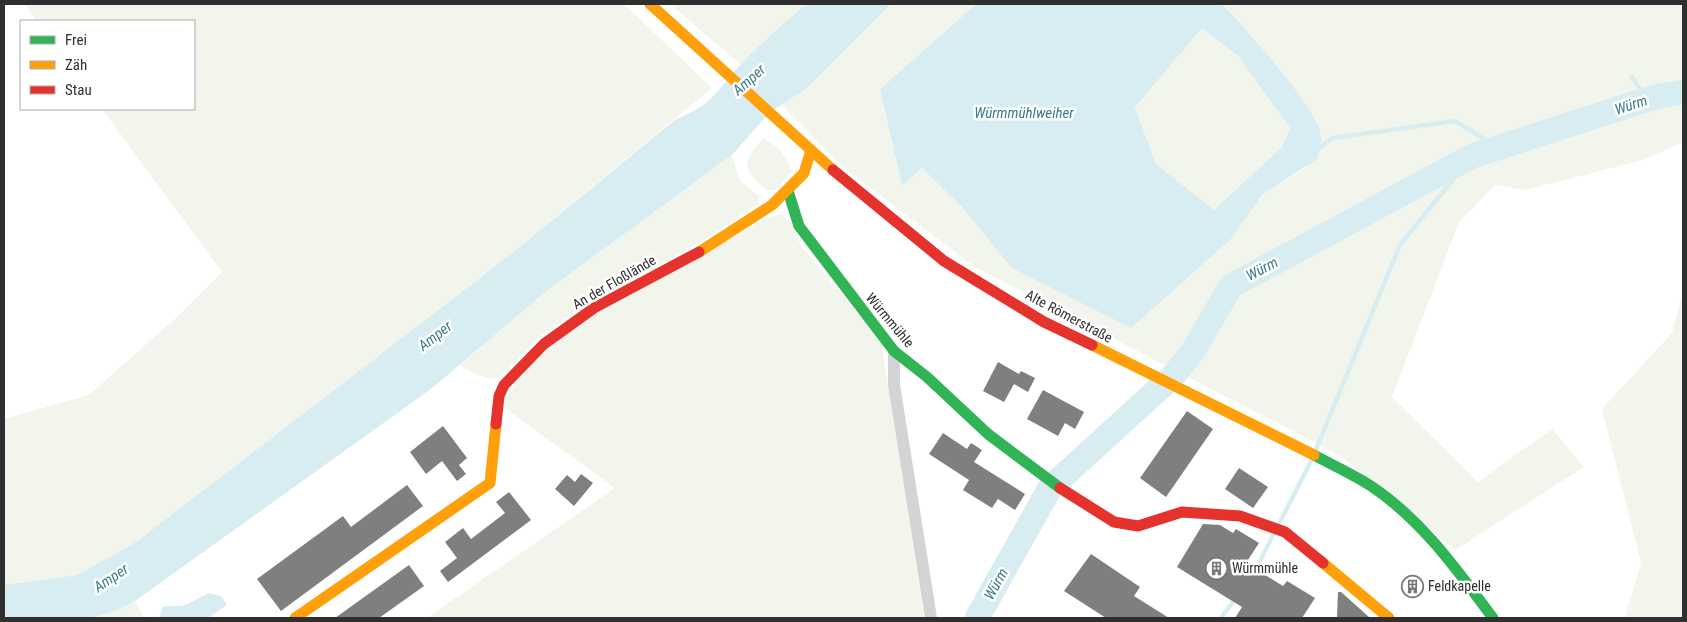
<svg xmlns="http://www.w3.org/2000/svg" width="1687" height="622" font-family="'Roboto Condensed',sans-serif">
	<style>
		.green { fill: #f2f5ec }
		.water { fill: #d8edf2; fill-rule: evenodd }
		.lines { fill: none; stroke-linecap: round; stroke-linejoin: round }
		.stream { stroke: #d8edf2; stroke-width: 4.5 }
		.river { stroke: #d8edf2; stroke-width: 25 }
		.building { fill: #7f7f7f }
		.street { stroke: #d4d4d4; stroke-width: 12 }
		.fast { stroke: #30b455; stroke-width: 11 }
		.slow { stroke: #ff9f0a; stroke-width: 11 }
		.jam { stroke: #e5322d; stroke-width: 11 }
		.labels { text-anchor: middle; stroke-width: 5; stroke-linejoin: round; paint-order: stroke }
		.street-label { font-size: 14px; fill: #2f2f2f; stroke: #fff }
		.poi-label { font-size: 14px; fill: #2f2f2f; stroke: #fff; text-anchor: start }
		.water-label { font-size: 15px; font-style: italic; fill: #3a7b8c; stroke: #fff }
	</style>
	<rect width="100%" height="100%" fill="#fff"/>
	<g class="green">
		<path d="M25 4H624L712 88 511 254 136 542 77 575 4 585V419L89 395 178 316 222 272 102 109H194V21H37Z"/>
		<path d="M670 4H806L741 65Z"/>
		<path d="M891 4H976L880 89 902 186 922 168 962 207 1231 239 1262 195 1307 167 1310 114 1284 75 1222 4H1683V142L1643 160 1525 190 1495 185 1459 222 1392 397 1478 482 1552 429 1584 467 1455 550 1339 455 975 267 845 169 781 104 807 88Z"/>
		<path d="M1202 28 1238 56 1290 128 1282 147 1214 211 1156 164 1135 106Z"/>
		<path d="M763 138C780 147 786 155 792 172L775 190H766C741 167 742 163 763 138Z"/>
		<path d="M732 155 740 181 759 196 758 205 699 243 588 303 538 338 499 379C484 378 472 374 460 365L548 290Z"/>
		<path d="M781 214 792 224 801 246 881 341 924 618H427L615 488 502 406C532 346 600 313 656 281 692 260 728 240 765 219Z"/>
		<path d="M1683 292V618H1625L1641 563 1602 409 1672 333Z"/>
		<path d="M135 601 144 618H92L120 609Z"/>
	</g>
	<g class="water">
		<path d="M806 4H891L807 88 769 113 732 155 548 290 431 389 135 601 120 609 92 618H4V585L77 575 136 542 511 254 676 119C713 105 716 91 740 65 761 43 784 24 806 4Z"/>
		<path d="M976 4H1222C1243 26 1319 109 1321 136 1322 143 1318 152 1317 159L1262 195 1231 239 1131 328 1012 268 962 207 922 168 902 186 880 89ZM1202 28 1238 56 1290 128 1282 147 1214 210 1156 164 1135 107Z"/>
		<path d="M209 593 221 596 227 605 208 618H159L163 606H183Z"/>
	</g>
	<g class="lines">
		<g class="stream">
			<path d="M1632 77 1647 100"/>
			<path d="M1319 148 1333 138 1455 121 1499 148"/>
			<path d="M1315 452 1400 245 1472 156"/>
			<path d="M1278 526 1312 459"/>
			<path d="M1256 569 1274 533"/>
			<path d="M1221 618 1233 602"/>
		</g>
		<path class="river" d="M977 618 1050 488 1174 375 1193 351 1231 286 1472 156 1655 97 1683 92"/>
	</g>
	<g class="building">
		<path d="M998 362 1019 374 1021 371 1035 378 1028 392 1014 384 1004 402 983 391Z"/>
		<path d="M1043 390 1084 412 1075 429 1065 423 1058 436 1027 419Z"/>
		<path d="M1187 411 1213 429 1166 497 1140 478Z"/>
		<path d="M443 426 467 458 459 465 466 474 457 481 442 461 426 474 410 452Z"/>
		<path d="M943 433 967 449 971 443 982 450 974 462 1025 494 1015 510 998 499 992 508 963 490 969 480 929 454Z"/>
		<path d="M1239 468 1268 487 1253 508 1225 489Z"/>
		<path d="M581 474 593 483 574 506 555 489 567 475 575 482Z"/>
		<path d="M407 485 423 506 281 611 257 579 343 516 351 527Z"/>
		<path d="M509 492 531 520 448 582 440 571 457 558 445 542 463 528 471 539 505 513 496 502Z"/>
		<path d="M1203 524 1220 525 1233 533 1236 529 1259 543 1246 563 1283 586 1287 581 1315 598 1302 618H1235L1242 607 1177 567Z"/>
		<path d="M1091 554 1140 587 1134 596 1169 618H1106L1064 591Z"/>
		<path d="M409 565 424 586 379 618H335Z"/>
		<path d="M1338 592H1341L1369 617H1337Z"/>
	</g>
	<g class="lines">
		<path class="street" d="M894 351V385L931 618"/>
		<g class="fast">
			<path d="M788 191 799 226 894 351 927 377 988 434 1060 488"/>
			<path d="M1314 455C1332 465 1353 474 1371 486 1422 520 1457 570 1493 618"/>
		</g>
		<g class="slow">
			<path d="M650 4 833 170"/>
			<path d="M699 252 772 205 804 173 811 150"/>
			<path d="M1092 345 1314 455"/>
			<path d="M1323 563 1389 618"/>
			<path d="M295 618 490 483 496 424"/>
		</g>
		<g class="jam">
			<path d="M833 170 944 261 1044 322 1092 345"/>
			<path d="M496 424 499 396 504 385 544 344 594 308 699 252"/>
			<path d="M1060 488 1114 522 1138 526 1182 512 1240 516 1285 532 1323 563"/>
		</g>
	</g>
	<defs>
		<symbol id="building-ring" viewBox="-11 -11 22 22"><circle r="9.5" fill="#fff" stroke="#787878" stroke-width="1.5"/><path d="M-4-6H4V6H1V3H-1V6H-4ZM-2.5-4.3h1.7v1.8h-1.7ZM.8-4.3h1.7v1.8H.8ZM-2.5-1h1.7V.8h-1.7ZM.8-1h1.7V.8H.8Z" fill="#787878"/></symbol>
	</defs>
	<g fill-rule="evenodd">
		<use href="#building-ring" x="1204" y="556" width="25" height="25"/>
		<use href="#building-ring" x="1400" y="574" width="25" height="25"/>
	</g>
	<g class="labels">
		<g class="street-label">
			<text transform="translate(614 282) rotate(-30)" y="5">An der Floßlände</text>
			<text transform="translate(1069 316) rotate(28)" y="5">Alte Römerstraße</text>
			<text transform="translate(890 320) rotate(50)" y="5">Würmmühle</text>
		</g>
		<g class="poi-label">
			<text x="1232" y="573">Würmmühle</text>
			<text x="1428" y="591">Feldkapelle</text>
		</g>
		<g class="water-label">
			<text transform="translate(749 80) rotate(-42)" y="5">Amper</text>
			<text transform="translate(1631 105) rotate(-18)" y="5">Würm</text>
			<text x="1024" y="118">Würmmühlweiher</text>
			<text transform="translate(1262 269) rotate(-28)" y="5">Würm</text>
			<text transform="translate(435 336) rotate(-38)" y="5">Amper</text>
			<text transform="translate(111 578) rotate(-34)" y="5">Amper</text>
			<text transform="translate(996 584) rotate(-61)" y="5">Würm</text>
		</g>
	</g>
	<rect width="1687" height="622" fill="none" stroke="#2f2f2f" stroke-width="10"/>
	<rect x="20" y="20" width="175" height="90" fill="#ffffff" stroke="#acacac"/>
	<rect x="30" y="36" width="25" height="8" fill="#30b455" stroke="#acacac"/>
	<text x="65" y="45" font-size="15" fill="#2f2f2f">Frei</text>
	<rect x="30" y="61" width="25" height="8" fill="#ff9f0a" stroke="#acacac"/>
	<text x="65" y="70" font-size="15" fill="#2f2f2f">Zäh</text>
	<rect x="30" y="86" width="25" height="8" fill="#e5322d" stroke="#acacac"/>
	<text x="65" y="95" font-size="15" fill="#2f2f2f">Stau</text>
</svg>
